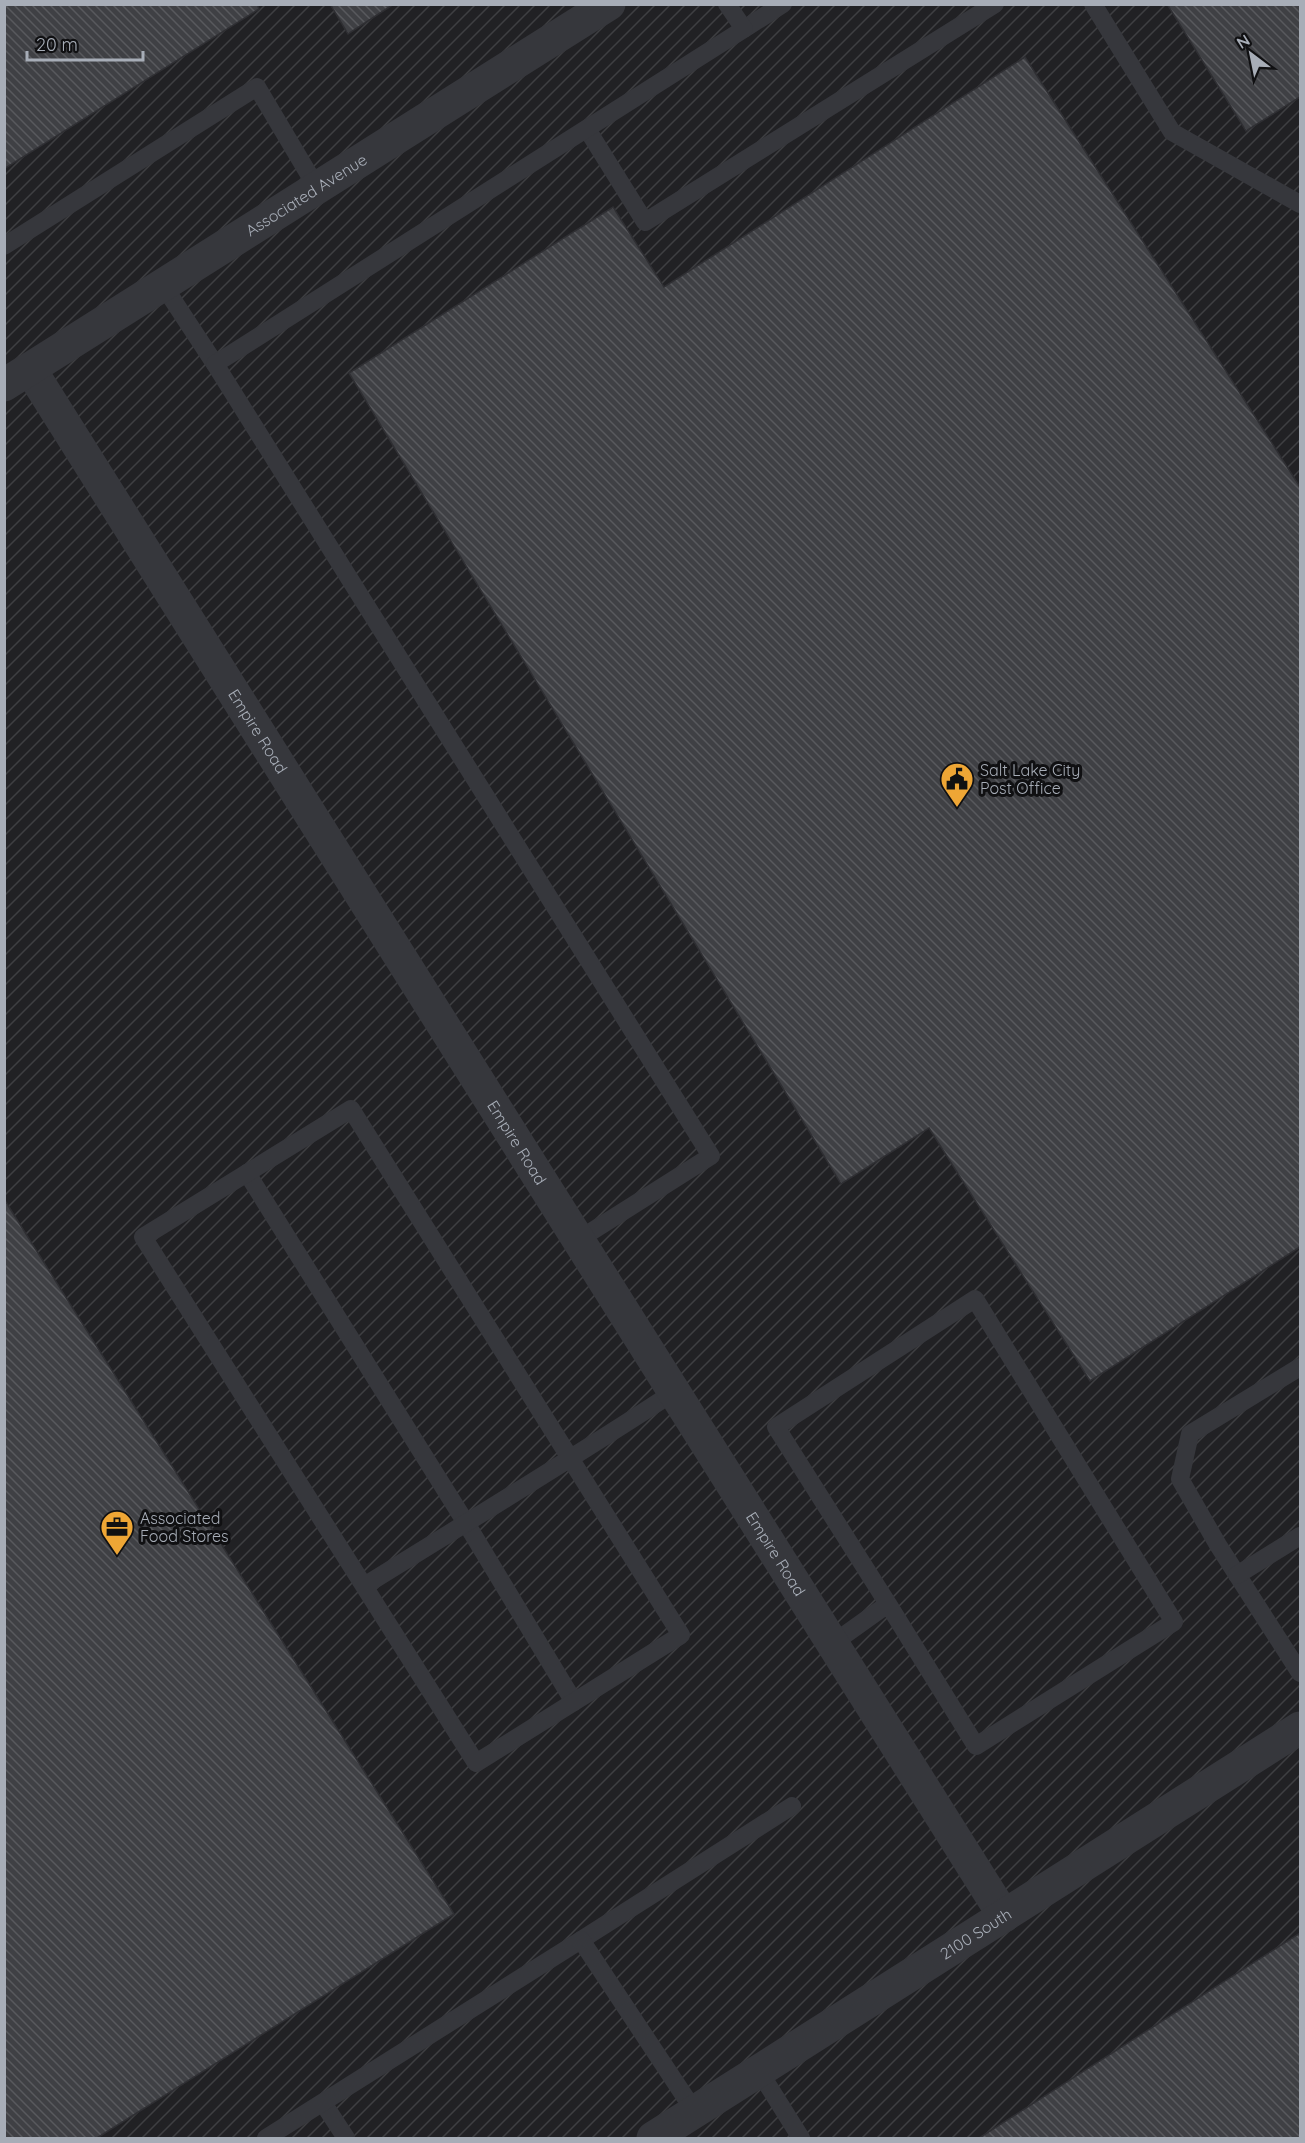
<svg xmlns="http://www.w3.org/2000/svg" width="1305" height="2143" font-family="Quicksand,sans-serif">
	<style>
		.industrial { fill: url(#industrial-furrows) }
		.building { fill: url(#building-back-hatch); stroke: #2f2f33; stroke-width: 1.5 }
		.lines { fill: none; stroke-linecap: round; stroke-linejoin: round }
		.lane { stroke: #36373c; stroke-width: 18 }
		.street { stroke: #36373c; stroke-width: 33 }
		.labels { text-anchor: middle; stroke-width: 6; stroke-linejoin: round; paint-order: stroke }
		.street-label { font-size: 16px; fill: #a7adb7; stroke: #101012 }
		.poi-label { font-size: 16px; fill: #a7adb7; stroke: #101012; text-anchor: start }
	</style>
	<defs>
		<pattern id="industrial-furrows" width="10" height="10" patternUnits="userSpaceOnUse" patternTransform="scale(1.5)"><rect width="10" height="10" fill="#212124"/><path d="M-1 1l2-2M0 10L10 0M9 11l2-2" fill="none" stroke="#3e3f42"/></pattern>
		<pattern id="building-back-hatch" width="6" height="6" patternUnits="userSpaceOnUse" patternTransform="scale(1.5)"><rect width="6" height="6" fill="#3f4044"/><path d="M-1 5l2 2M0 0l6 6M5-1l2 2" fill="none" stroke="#58595d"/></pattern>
	</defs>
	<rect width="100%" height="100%" fill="#151517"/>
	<rect class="industrial" x="5" y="5" width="1295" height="2133"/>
	<g class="building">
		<path d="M4 4H257L259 9 4 169Z"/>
		<path d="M330 4H394L348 34Z"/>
		<path d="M1167 4H1300V97L1246 131Z"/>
		<path d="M1025 57 1300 487V1247L1090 1381 929 1128 841 1184 349 373 613 207 664 287Z"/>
		<path d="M4 1199 454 1914 97 2138H4Z"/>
		<path d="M1300 1933V2138H979Z"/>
	</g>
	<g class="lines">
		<g class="lane">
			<path d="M1093 4 1172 132 1300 204"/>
			<path d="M744 29 783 4"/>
			<path d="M587 129 645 222 995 4"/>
			<path d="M4 246 257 87 317 188"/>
			<path d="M163 285 215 364"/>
			<path d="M247 1173 466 1523 574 1702"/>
			<path d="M578 1240 711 1156 215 364 744 29 727 4"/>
			<path d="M1300 1367 1190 1434 1180 1479 1218 1545 1300 1673"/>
			<path d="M1237 1575 1300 1536"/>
			<path d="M364 1586 143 1237 351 1109 681 1635 476 1763 364 1586C467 1522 572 1459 674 1392"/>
			<path d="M832 1644 888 1604 776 1427 975 1299 1174 1622 976 1746 888 1604"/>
			<path d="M581 1940 792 1806"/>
			<path d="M759 2071 801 2138"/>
			<path d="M323 2103 346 2138"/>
			<path d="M266 2138 581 1940 695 2112"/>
		</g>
		<g class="street">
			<path id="s1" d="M30 369 1004 1916"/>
			<path id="s2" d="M4 385 609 4"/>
			<path id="s3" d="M653 2138 1300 1728"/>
		</g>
	</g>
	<defs>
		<symbol id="civic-pin" viewBox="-11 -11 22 30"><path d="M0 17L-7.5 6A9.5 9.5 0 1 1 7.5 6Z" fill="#eea635" stroke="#101012"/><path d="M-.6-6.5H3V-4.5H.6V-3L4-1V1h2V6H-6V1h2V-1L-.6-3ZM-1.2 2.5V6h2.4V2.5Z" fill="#111"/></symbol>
		<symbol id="office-pin" viewBox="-11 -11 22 30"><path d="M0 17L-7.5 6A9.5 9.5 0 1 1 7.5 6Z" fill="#eea635" stroke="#101012"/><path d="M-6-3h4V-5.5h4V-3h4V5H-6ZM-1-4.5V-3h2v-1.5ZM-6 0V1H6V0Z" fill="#111"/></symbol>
	</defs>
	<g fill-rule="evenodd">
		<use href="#civic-pin" x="938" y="760" width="38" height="52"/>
		<use href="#office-pin" x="98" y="1508" width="38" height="52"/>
	</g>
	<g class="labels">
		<g class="street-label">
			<text dy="6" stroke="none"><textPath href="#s2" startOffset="357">Associated Avenue</textPath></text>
			<text dy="6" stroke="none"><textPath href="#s1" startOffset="428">Empire Road</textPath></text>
			<text dy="6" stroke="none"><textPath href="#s1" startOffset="914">Empire Road</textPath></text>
			<text dy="6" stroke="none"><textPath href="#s1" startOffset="1400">Empire Road</textPath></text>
			<text dy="6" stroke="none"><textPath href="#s3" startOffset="382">2100 South</textPath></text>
		</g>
		<g class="poi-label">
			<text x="980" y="776">Salt Lake City<tspan x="980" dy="18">Post Office</tspan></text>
			<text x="140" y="1524">Associated<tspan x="140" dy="18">Food Stores</tspan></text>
		</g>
	</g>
	<rect width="1305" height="2143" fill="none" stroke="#a7adb7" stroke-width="12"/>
	<g transform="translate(1251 54) rotate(328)" stroke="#101012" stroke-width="4.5" paint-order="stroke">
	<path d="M0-4.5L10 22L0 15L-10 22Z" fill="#a7adb7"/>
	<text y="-9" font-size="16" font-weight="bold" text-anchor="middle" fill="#a7adb7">N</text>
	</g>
	<path d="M27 51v9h116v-9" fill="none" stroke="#a7adb7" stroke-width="3"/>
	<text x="36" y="51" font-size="18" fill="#a7adb7" stroke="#101012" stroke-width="4.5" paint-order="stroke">20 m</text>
</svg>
